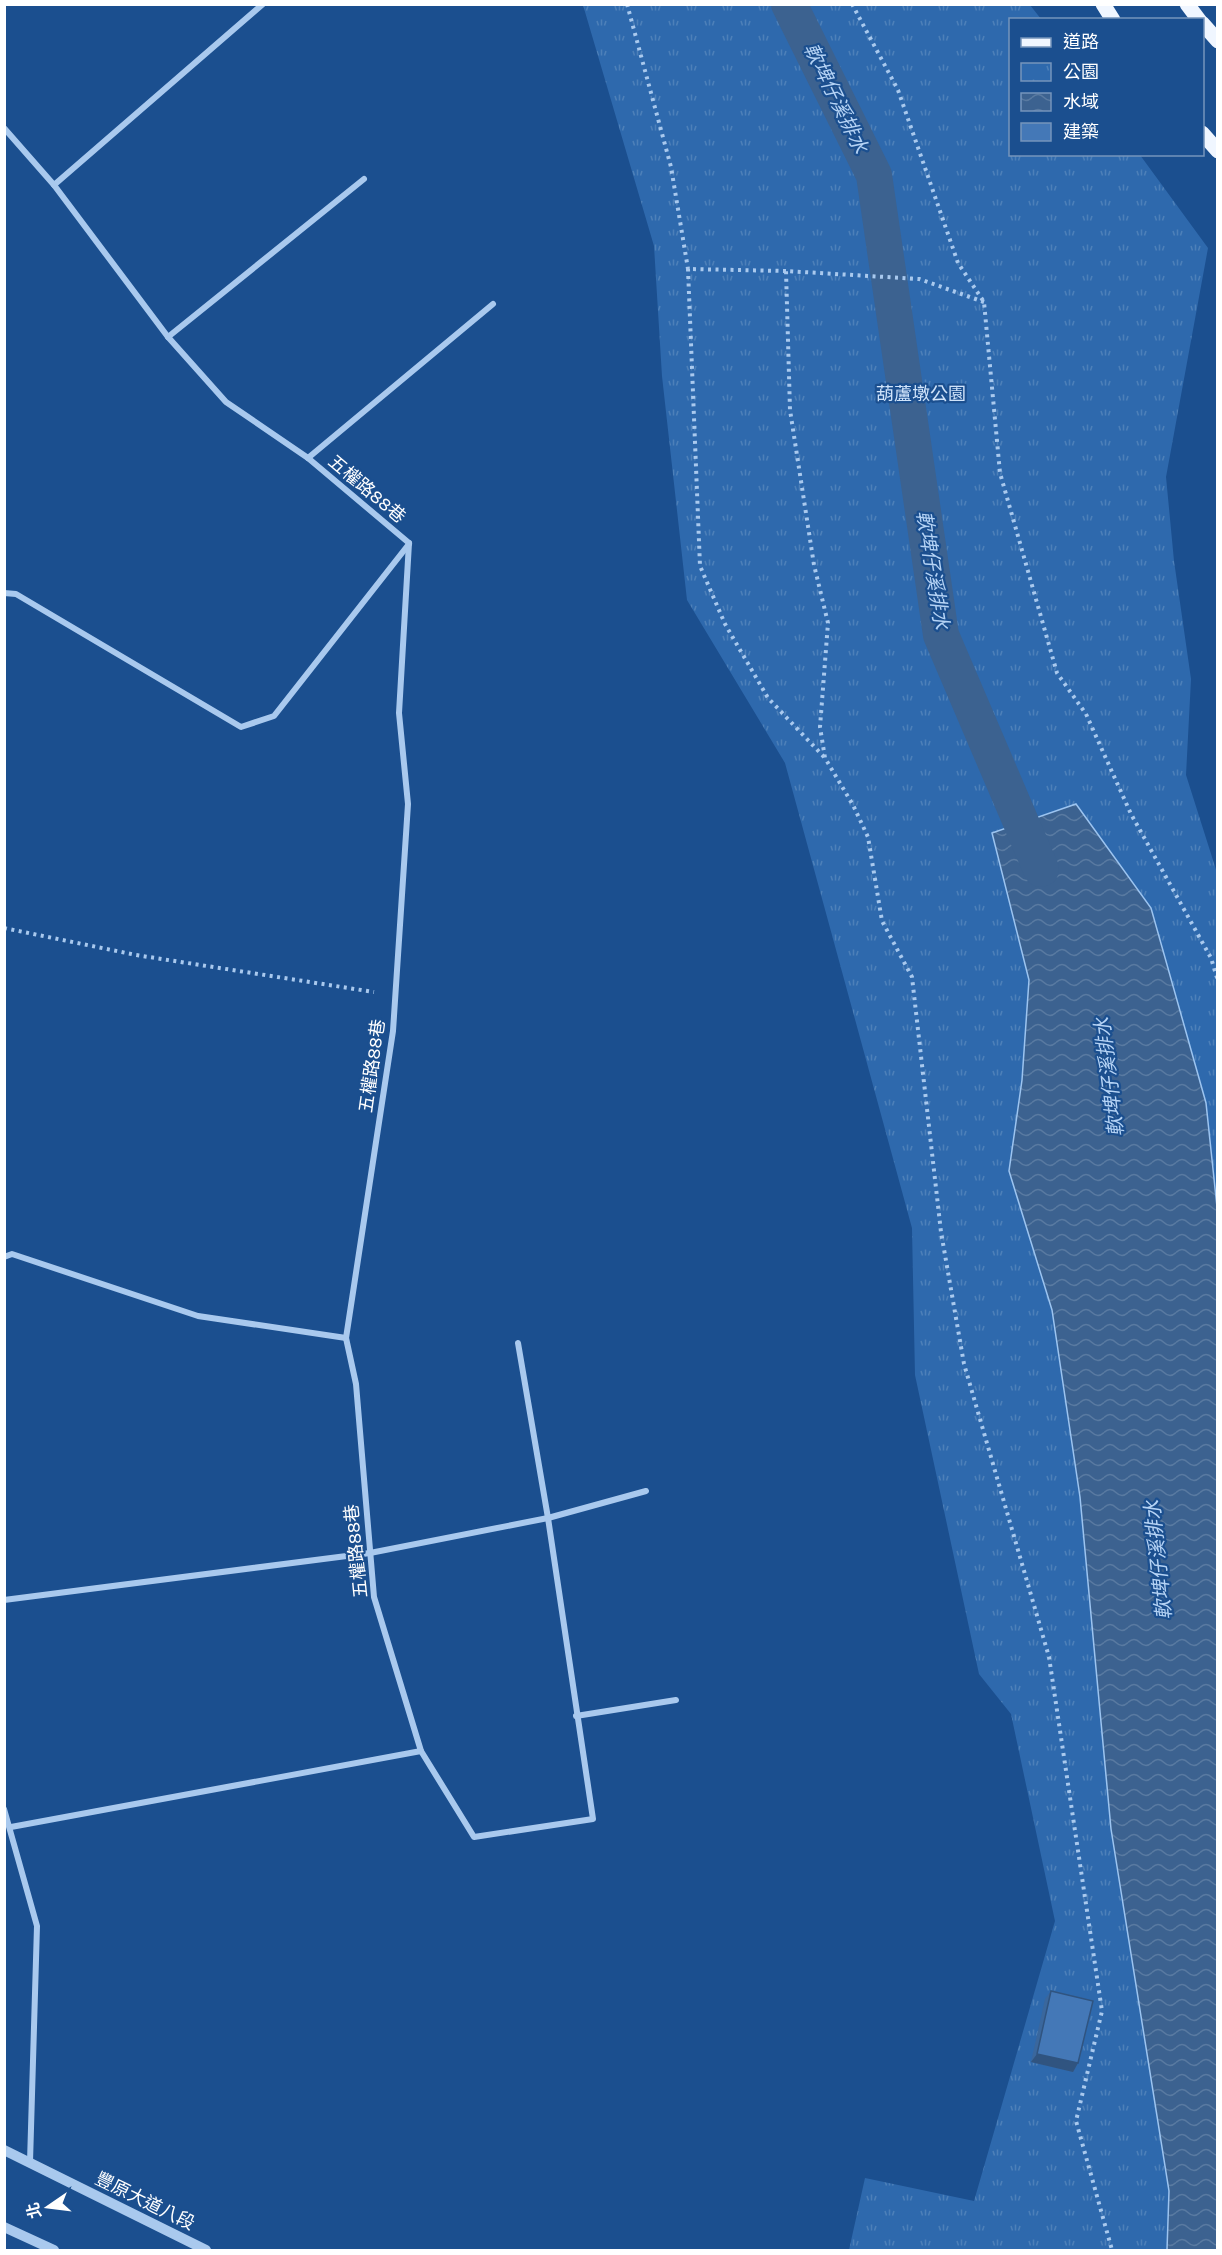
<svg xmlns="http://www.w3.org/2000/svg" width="1222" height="2255" font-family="Karla,'Noto Sans TC',sans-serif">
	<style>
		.park { fill: url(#park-tufts) }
		.water { fill: url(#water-waves); stroke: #9cc4f0; stroke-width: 1.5 }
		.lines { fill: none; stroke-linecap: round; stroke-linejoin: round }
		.canal { stroke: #3c6290; stroke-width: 36 }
		.path { stroke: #a9c9ee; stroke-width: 4; stroke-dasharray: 3 4.5; stroke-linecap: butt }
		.minor { stroke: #a9c9ee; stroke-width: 6 }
		.tertiary { stroke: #a9c9ee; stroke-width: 10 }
		.primary { stroke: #f0f6ff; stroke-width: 15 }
		.wall { fill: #3a679d }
		.shaded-wall { fill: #305480 }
		.building { fill: #4478b7; stroke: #305480; stroke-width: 1.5 }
		.labels { text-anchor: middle; stroke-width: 4.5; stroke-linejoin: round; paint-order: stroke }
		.park-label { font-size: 18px; fill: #cfe3fa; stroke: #1b4f8f }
		.street-label { font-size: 18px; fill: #fff; stroke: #1b4f8f }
		.water-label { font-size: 20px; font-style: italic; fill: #b5d3f5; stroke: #1b4f8f }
	</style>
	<defs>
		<pattern id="park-tufts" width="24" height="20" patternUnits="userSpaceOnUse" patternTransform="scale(1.5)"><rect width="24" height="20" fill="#2e69ad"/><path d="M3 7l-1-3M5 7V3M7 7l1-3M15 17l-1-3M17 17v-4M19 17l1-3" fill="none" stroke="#4d80b9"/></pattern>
		<pattern id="water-waves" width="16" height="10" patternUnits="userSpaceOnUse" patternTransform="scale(1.5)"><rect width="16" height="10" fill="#3c6290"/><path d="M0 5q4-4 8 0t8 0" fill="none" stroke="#597aa1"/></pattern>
	</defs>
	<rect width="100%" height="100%" fill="#1b4f8f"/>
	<path class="park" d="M583 5H1030L1041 19 1010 20V154L1140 155 1208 248 1166 477 1174 561 1191 679 1186 775 1218 876 1217 2250H849L865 2178 974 2201 1055 1921 1011 1714 979 1674 915 1375 912 1228 785 763 687 600 662 376 654 246Z"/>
	<path class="water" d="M1076 804 1151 908 1206 1103 1217 1207V2250H1167L1169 2191 1111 1829 1080 1497 1052 1310 1009 1171 1022 1080 1029 980 992 833Z"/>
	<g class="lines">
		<path class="canal" d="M789 4 874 175 941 635 1041 869"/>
		<g class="path">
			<path d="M627 4 671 167 688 269"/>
			<path d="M852 4 898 90 958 263 984 302 1000 473 1057 673 1086 714 1131 814 1211 958 1218 981"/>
			<path d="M786 271 688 269 700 566 725 624 768 698 824 757"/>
			<path d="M984 302 919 279 786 271 790 410 814 565 828 623 820 727 825 758 853 805 868 837 882 921 912 977 941 1232 964 1364 1049 1657 1102 2011 1076 2121 1112 2250"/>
			<path d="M4 928 136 955 374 992"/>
		</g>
		<g class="minor">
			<path d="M4 128 54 185 168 337 226 402 308 458 409 543"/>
			<path d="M54 185 263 4"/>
			<path d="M168 337 364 179"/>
			<path d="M308 458 493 304"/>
			<path d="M4 593 16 594 241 727 274 716 409 544"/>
			<path d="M4 1257 12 1254 198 1316 346 1338"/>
			<path d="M4 1600 370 1553 548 1518 646 1491"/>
			<path d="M576 1716 676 1700"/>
			<path d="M421 1751 474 1837 593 1819 548 1518 518 1343"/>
			<path d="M4 1809 37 1926 30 2162"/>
			<path d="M11 1827 421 1751 374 1597 356 1384 346 1338 393 1031 408 804 399 713 409 543"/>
		</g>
		<g class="tertiary">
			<path d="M4 2150 206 2250"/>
			<path d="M4 2227 54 2250"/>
		</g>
		<g class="primary">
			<path d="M1103 4 1113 20"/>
			<path d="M1187 4 1199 20"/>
			<path d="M1202 23 1218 41"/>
			<path d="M1202 133 1218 151"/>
		</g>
	</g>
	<path class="wall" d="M1051 1991 1078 2063 1073 2072 1031 2062 1045 1999Z"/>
	<path class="shaded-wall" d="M1037 2054 1078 2063 1073 2072 1031 2062Z"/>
	<path class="building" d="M1051 1991 1093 2001 1078 2063 1037 2054Z"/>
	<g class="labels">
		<g class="park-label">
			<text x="921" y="400">葫蘆墩公園</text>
		</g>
		<g class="street-label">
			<text transform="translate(367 489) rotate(40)" y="6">五權路88巷</text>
			<text transform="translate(372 1066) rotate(-82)" y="6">五權路88巷</text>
			<text transform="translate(356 1551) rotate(-96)" y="6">五權路88巷</text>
			<text transform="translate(145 2201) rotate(26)" y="6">豐原大道八段</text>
		</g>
		<g class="water-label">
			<text transform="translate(836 98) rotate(64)" y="7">軟埤仔溪排水</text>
			<text transform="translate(933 570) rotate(81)" y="7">軟埤仔溪排水</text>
			<text transform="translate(1109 1077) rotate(-97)" y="7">軟埤仔溪排水</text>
			<text transform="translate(1158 1560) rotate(-96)" y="7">軟埤仔溪排水</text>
		</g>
	</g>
	<rect width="1222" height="2255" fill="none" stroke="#ffffff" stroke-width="12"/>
	<rect x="1009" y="18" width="195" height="138" fill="#1b4f8f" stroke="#7695bc" stroke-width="1.5"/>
	<rect x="1021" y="38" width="30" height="9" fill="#f0f6ff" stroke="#7695bc" stroke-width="1.5"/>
	<text x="1063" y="48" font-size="18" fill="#ffffff">道路</text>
	<rect x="1021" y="63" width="30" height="18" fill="url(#park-tufts)" stroke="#7695bc" stroke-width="1.5"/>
	<text x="1063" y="78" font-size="18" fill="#ffffff">公園</text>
	<rect x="1021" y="93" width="30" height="18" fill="url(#water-waves)" stroke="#7695bc" stroke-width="1.5"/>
	<text x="1063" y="108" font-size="18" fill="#ffffff">水域</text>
	<rect x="1021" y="123" width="30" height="18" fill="#4478b7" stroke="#7695bc" stroke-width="1.5"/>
	<text x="1063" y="138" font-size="18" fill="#ffffff">建築</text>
	<g transform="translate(48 2207) rotate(256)" stroke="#1b4f8f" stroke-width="4.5" paint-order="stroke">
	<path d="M0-4.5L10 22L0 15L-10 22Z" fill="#ffffff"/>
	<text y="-9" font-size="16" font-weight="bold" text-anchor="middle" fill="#ffffff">北</text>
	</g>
</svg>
